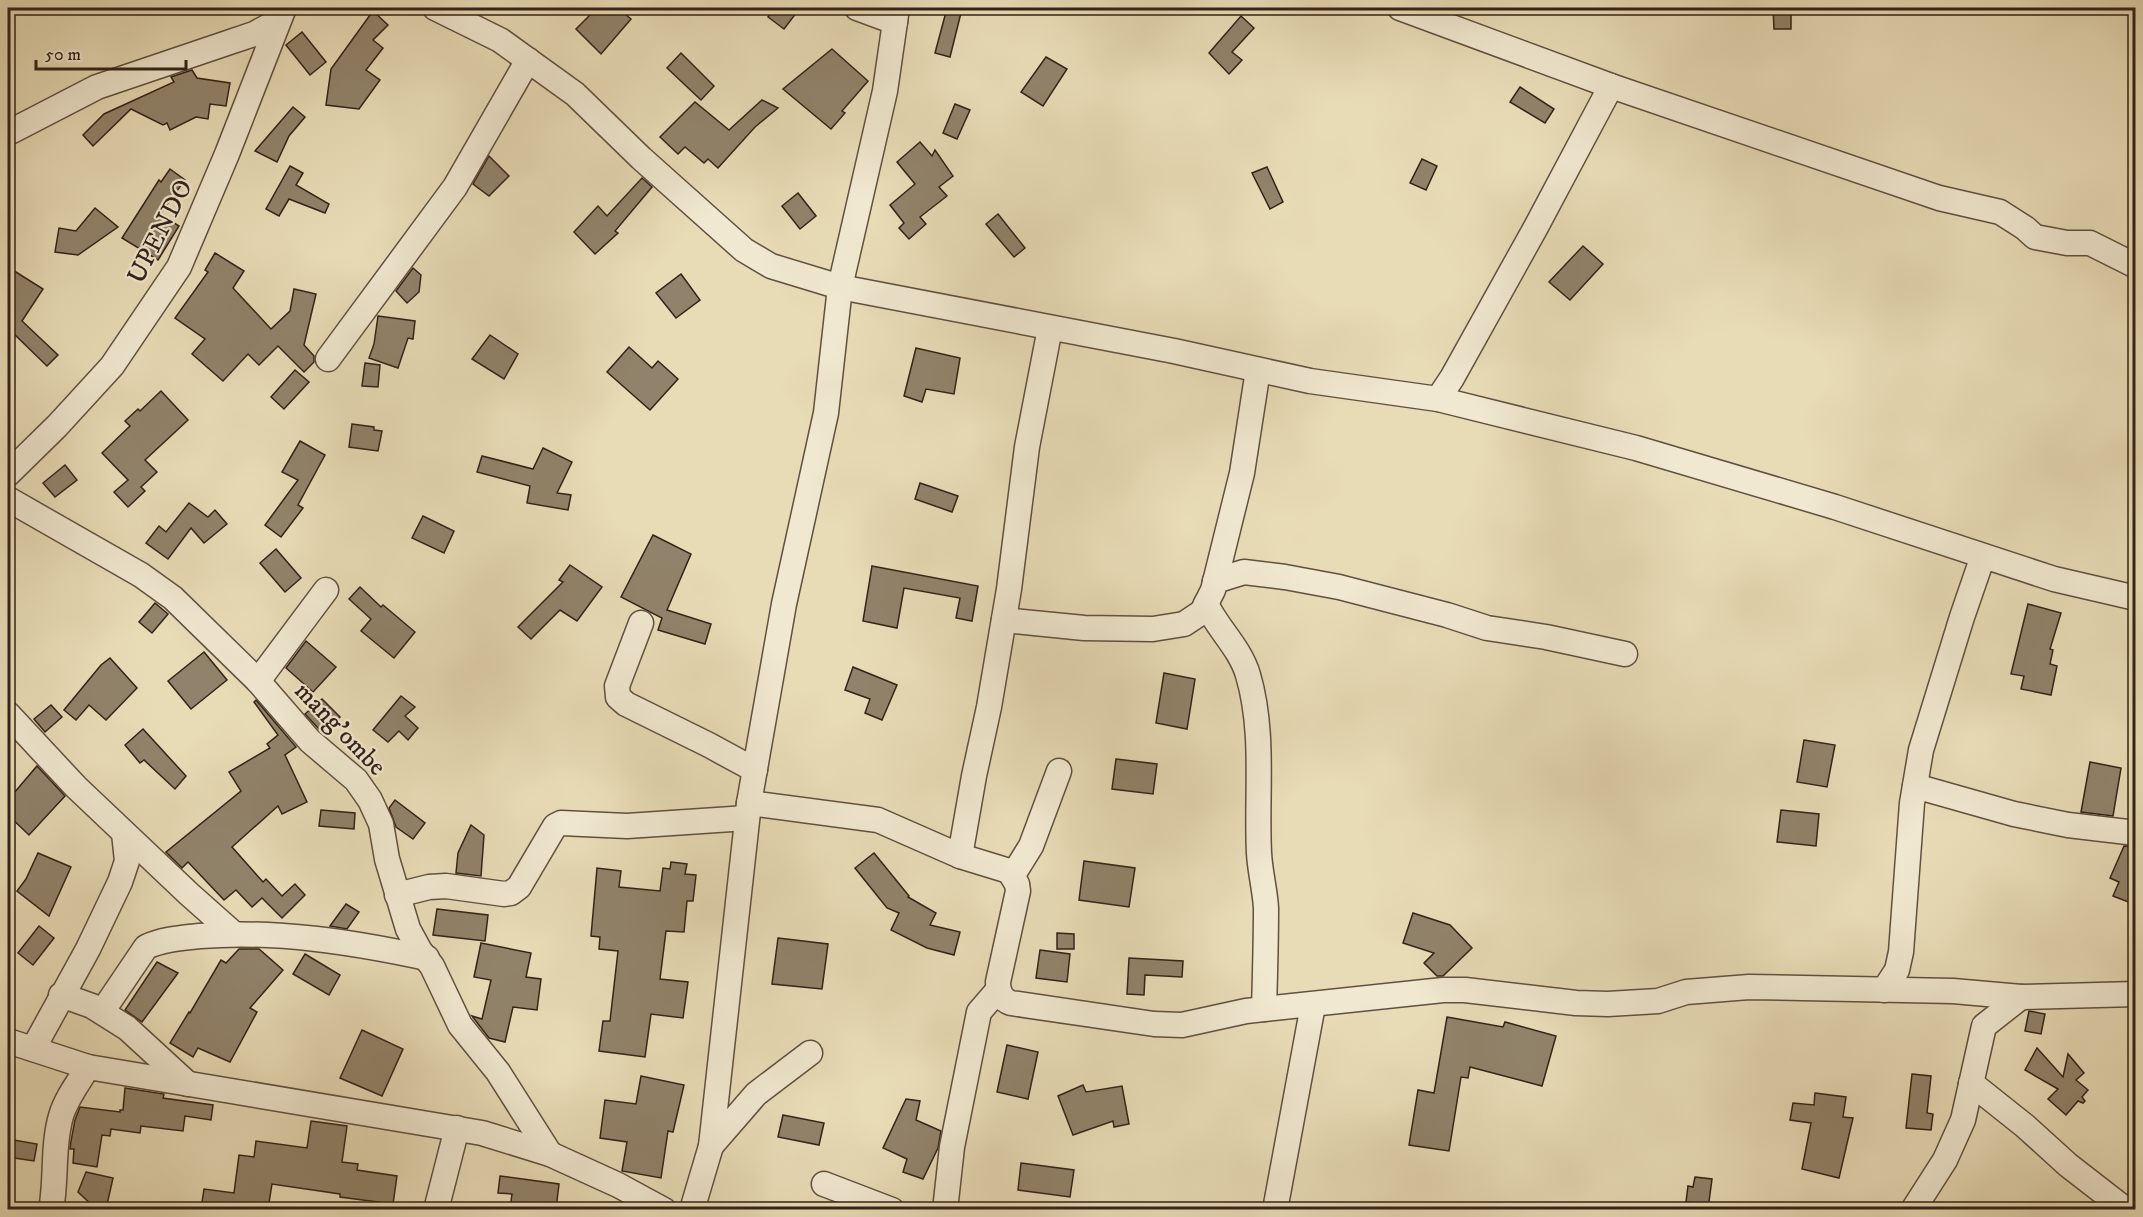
<svg xmlns="http://www.w3.org/2000/svg" width="2143" height="1217" font-family="'IM FELL DW Pica',serif">
	<style>
		.building { fill: #91836b; stroke: #332218; stroke-width: 1.5 }
		.lines { fill: none; stroke-linecap: round; stroke-linejoin: round }
		.minor-casing { stroke: #605040; stroke-width: 27 }
		.minor { stroke: #f0e8d0; stroke-width: 24 }
		.labels { text-anchor: middle; stroke-width: 4.5; stroke-linejoin: round; paint-order: stroke }
		.street-label { font-size: 26px; fill: #332218; stroke: #f0e8d0 }
	</style>
	<rect width="100%" height="100%" fill="#e8dcb7"/>
	<filter id="stains"><feTurbulence type="fractalNoise" baseFrequency=".00333" numOctaves="4"/><feColorMatrix values="0 0 0 0 .2 0 0 0 0 .09 0 0 0 0 .02 0 0 0 .5 -.17"/></filter>
	<radialGradient id="worn" r=".72"><stop offset=".6" stop-color="#630" stop-opacity="0"/><stop offset="1" stop-color="#630" stop-opacity=".3"/></radialGradient>
	<g class="building">
		<path d="M597 8H618L631 19 601 54 576 29Z"/>
		<path d="M776 8H800L784 29 768 17Z"/>
		<path d="M947 8 962 9 950 57 935 53Z"/>
		<path d="M1773 8H1791V29H1774Z"/>
		<path d="M373 11 388 25 373 40 383 48 366 70 380 80 359 109 326 105 331 69Z"/>
		<path d="M1241 16 1254 28 1232 52 1242 60 1229 74 1209 53Z"/>
		<path d="M302 32 326 62 310 75 286 45Z"/>
		<path d="M832 49 868 81 842 111 845 113 831 129 783 89Z"/>
		<path d="M681 53 714 86 701 100 667 68Z"/>
		<path d="M1046 57 1067 69 1043 106 1021 92Z"/>
		<path d="M192 70 197 78 230 83 226 106 210 104 208 119 196 117 170 130 167 123 163 125 131 109 93 146 83 135 104 114 174 82 171 77Z"/>
		<path d="M1520 87 1554 109 1545 123 1510 102Z"/>
		<path d="M762 100 778 108 755 127 718 168 708 159 704 163 685 147 678 154 660 137 695 102 729 130Z"/>
		<path d="M955 104 970 110 957 139 943 133Z"/>
		<path d="M293 107 305 117 289 136 277 162 255 151Z"/>
		<path d="M920 142 932 156 935 150 953 176 939 187 947 196 920 217 926 224 909 239 899 228 904 223 890 205 915 184 897 162Z"/>
		<path d="M489 156 509 176 489 196 473 184Z"/>
		<path d="M1422 159 1437 166 1426 190 1410 183Z"/>
		<path d="M290 166 303 173 296 185 329 204 325 213 289 199 279 216 266 209Z"/>
		<path d="M1267 167 1283 202 1270 209 1252 173Z"/>
		<path d="M170 169 185 180 160 214 179 226 158 260 122 238 159 180 161 182Z"/>
		<path d="M642 178 652 187 615 231 618 233 595 254 574 232 598 206 607 216Z"/>
		<path d="M798 193 816 216 800 229 782 206Z"/>
		<path d="M95 208 118 227 78 255 55 252 59 228 76 231Z"/>
		<path d="M998 214 1025 248 1014 257 986 224Z"/>
		<path d="M1583 246 1603 264 1570 300 1549 282Z"/>
		<path d="M215 253 244 271 233 288 271 329 290 311 294 289 316 294 304 345 314 356V362L304 372 278 346 259 365 248 354 223 381 192 354 205 339 175 318 208 272 205 270Z"/>
		<path d="M8 267 43 289 22 321 58 355 47 366 14 334 8 344Z"/>
		<path d="M413 268 421 275 419 292 407 303 396 291Z"/>
		<path d="M681 274 700 300 676 318 656 293Z"/>
		<path d="M378 316 415 321 413 339 408 338 398 368 369 358 374 344Z"/>
		<path d="M490 335 518 354 504 379 472 359Z"/>
		<path d="M629 347 652 368 658 361 678 379 650 410 607 372Z"/>
		<path d="M916 348 960 358 954 394 926 389 922 402 904 396Z"/>
		<path d="M365 363 380 365 378 387 362 386Z"/>
		<path d="M295 370 309 382 284 409 271 397Z"/>
		<path d="M161 391 188 420 145 460 157 472 141 487 145 491 128 507 114 492 128 480 102 453 130 426 125 421 138 409 140 411Z"/>
		<path d="M352 424 374 427V430L382 431 378 451 349 447Z"/>
		<path d="M300 441 325 455 298 505 303 508 281 537 265 525 298 480 282 472Z"/>
		<path d="M543 448 572 462 557 493 571 495 568 510 527 503 530 486 477 472 482 456 533 469Z"/>
		<path d="M65 465 77 480 55 497 43 483Z"/>
		<path d="M920 483 958 496 952 512 915 499Z"/>
		<path d="M189 503 208 517 215 510 227 524 204 543 191 528 168 559 146 543 159 526 166 532Z"/>
		<path d="M423 516 454 531 444 553 412 538Z"/>
		<path d="M653 535 691 554 667 610 711 624 705 644 658 630 662 618 621 597Z"/>
		<path d="M276 549 301 578 285 592 260 563Z"/>
		<path d="M570 565 602 587 577 621 560 610 531 639 518 627 563 582 559 580Z"/>
		<path d="M872 566 978 586 972 621 956 618 960 598 904 588 897 628 863 621Z"/>
		<path d="M360 587 381 607 383 605 415 632 394 658 361 631 371 619 349 599Z"/>
		<path d="M155 603 168 614 152 633 139 622Z"/>
		<path d="M2028 604 2061 613 2050 649 2053 650 2050 664 2057 666 2051 695 2021 689 2024 676 2011 674Z"/>
		<path d="M306 641 336 667 313 692 286 668Z"/>
		<path d="M204 652 227 680 191 709 168 681Z"/>
		<path d="M110 658 137 688 106 720 89 705 76 720 64 710 101 665Z"/>
		<path d="M853 667 897 685 882 720 865 713 870 699 845 690Z"/>
		<path d="M1164 673 1195 679 1187 729 1156 723Z"/>
		<path d="M401 696 415 707 405 716 418 728 408 740 399 731 388 742 373 730Z"/>
		<path d="M322 699 340 717 328 728 325 725 319 729 305 714Z"/>
		<path d="M256 700 296 747 285 755 307 802 282 814 278 806 232 847 263 882 266 879 282 896 295 884 305 895 282 918 262 898 252 907 236 890 224 900 188 862 182 868 166 852 241 791 229 772 270 748 267 744 278 735 254 702Z"/>
		<path d="M51 705 62 717 45 732 34 719Z"/>
		<path d="M143 729 186 776 175 789 144 760 140 763 125 745Z"/>
		<path d="M1804 740 1835 745 1827 787 1797 782Z"/>
		<path d="M1116 759 1157 764 1153 794 1112 789Z"/>
		<path d="M2090 762 2121 768 2113 816 2081 812Z"/>
		<path d="M37 766 65 796 29 835 8 815V800Z"/>
		<path d="M395 800 425 823 413 839 396 827 389 808Z"/>
		<path d="M321 810 355 813 354 829 319 826Z"/>
		<path d="M1781 810 1819 814 1816 846 1777 842Z"/>
		<path d="M471 825 484 835 481 876 456 873 458 853Z"/>
		<path d="M2124 846 2136 847V905L2113 896 2119 882 2110 878Z"/>
		<path d="M38 853 71 867 49 916 17 891 26 879Z"/>
		<path d="M874 853 909 896 908 897 936 913 930 925 960 932 954 955 927 948 891 930 899 913 887 908 855 868Z"/>
		<path d="M1084 861 1135 868 1129 907 1079 900Z"/>
		<path d="M671 862 687 864 685 874 696 875 693 901H687L684 932 666 931 660 979 688 982 683 1018 651 1014 645 1057 599 1051 603 1021H610L618 951 599 949 600 937 591 936 597 868 621 871 619 887 660 891 663 868 670 869Z"/>
		<path d="M346 904 359 912 347 929 330 926Z"/>
		<path d="M437 909 488 915 485 941 433 935Z"/>
		<path d="M1413 913 1450 925 1472 948 1443 976H1437L1424 963 1434 953 1403 943Z"/>
		<path d="M39 926 54 938 33 965 18 953Z"/>
		<path d="M1057 933 1074 934V949H1057Z"/>
		<path d="M778 938 828 944 822 989 772 984Z"/>
		<path d="M481 943 531 953 526 977 541 979 537 1010 513 1007 505 1042 489 1038 472 1016 482 1019 491 980 474 977Z"/>
		<path d="M239 949H259L283 970 250 1008 257 1012 230 1062 198 1048 193 1057 170 1043 189 1012 190 1013 221 960 226 963Z"/>
		<path d="M1040 950 1070 954 1067 982 1036 978Z"/>
		<path d="M305 954 340 975 329 995 293 974Z"/>
		<path d="M1129 958 1183 961 1182 977 1145 975 1144 995 1127 994Z"/>
		<path d="M157 962 178 973 142 1022 125 1010Z"/>
		<path d="M2029 1011 2045 1014 2041 1034 2025 1031Z"/>
		<path d="M1447 1017 1503 1027 1505 1022 1556 1036 1542 1086 1470 1067 1468 1078 1461 1077 1449 1151 1409 1145 1418 1090 1434 1093Z"/>
		<path d="M362 1030 403 1049 382 1096 340 1078Z"/>
		<path d="M1007 1045 1038 1052 1028 1099 997 1092Z"/>
		<path d="M2037 1048 2063 1077 2068 1054 2084 1073 2076 1080 2088 1090 2082 1097 2085 1101 2083 1103 2078 1101 2066 1115 2048 1099 2058 1089 2025 1070Z"/>
		<path d="M1912 1074 1931 1076 1927 1113 1933 1114 1931 1130 1906 1128Z"/>
		<path d="M641 1076 684 1085 673 1132 668 1131 661 1178 622 1171 627 1142 600 1138 605 1100 636 1104Z"/>
		<path d="M1083 1085 1086 1092 1122 1086 1129 1124 1114 1127 1113 1121 1073 1135 1058 1096Z"/>
		<path d="M125 1088 164 1094 163 1098 213 1105 211 1120 185 1116 183 1131 141 1126 140 1133 111 1129 110 1136 102 1135 97 1167 73 1163 74 1149H70L71 1141 75 1120 80 1107 120 1112V1110H123Z"/>
		<path d="M1815 1093 1846 1097 1843 1117 1853 1118 1839 1178 1802 1169 1811 1123 1790 1120 1793 1103 1814 1105Z"/>
		<path d="M906 1099 920 1101 916 1120 941 1131 938 1148 923 1179 903 1172 907 1159 883 1148Z"/>
		<path d="M783 1115 824 1123 819 1145 778 1137Z"/>
		<path d="M311 1121 347 1126 342 1162 358 1164 357 1170 397 1176 393 1204 340 1197V1194L272 1184 268 1209H201L204 1189 234 1193 239 1155 254 1157 256 1141 307 1148Z"/>
		<path d="M8 1139 37 1144 34 1161 8 1157Z"/>
		<path d="M1021 1163 1074 1170 1070 1197 1018 1190Z"/>
		<path d="M86 1172 113 1178 106 1209 93 1206 78 1192Z"/>
		<path d="M500 1176 559 1184 556 1209H510L512 1194 498 1193Z"/>
		<path d="M1695 1177 1712 1179 1708 1209H1692L1693 1203 1686 1202 1688 1186 1693 1187Z"/>
	</g>
	<g class="lines">
		<defs>
			<g id="minor">
				<path d="M435 8 500 40 575 94 641 158 744 250 771 266 840 287 1174 351 1310 381 1438 399 1636 448 1835 507 2054 579 2136 598"/>
				<path d="M857 8 895 22"/>
				<path d="M1400 8 1611 86 1939 198 2000 212 2025 228 2035 237 2067 243H2090L2136 266"/>
				<path d="M8 133 97 87 233 41 254 34 278 21"/>
				<path d="M328 359 455 187 528 60"/>
				<path d="M1438 399 1452 378 1536 227 1611 86"/>
				<path d="M8 474 57 426 112 366 179 267 227 154 284 8"/>
				<path d="M8 499 141 575 173 598 258 681 310 741 356 780 370 800 381 824 387 859 408 929 420 951 432 966 460 1025 498 1072 550 1154"/>
				<path d="M1215 581 1244 572 1285 577 1339 587 1447 615 1487 628 1546 637 1625 654"/>
				<path d="M1206 604C1218 629 1240 648 1248 675 1265 733 1256 794 1259 853 1260 872 1265 890 1266 908 1266 942 1265 976 1264 1009"/>
				<path d="M1004 620 1084 628 1153 629 1184 624 1202 612 1213 590 1242 473 1258 370"/>
				<path d="M641 623 617 686 618 697 626 704 709 745 755 770"/>
				<path d="M258 681 326 590"/>
				<path d="M8 714 76 787 189 894 234 934"/>
				<path d="M1915 786 2014 814 2068 825 2136 833"/>
				<path d="M749 803 878 820 960 856 1009 871 1017 884 1018 891 998 982C998 991 1001 1000 1011 1003L1154 1024 1182 1025 1246 1011 1443 990H1465L1576 1003 1608 1004 1658 1001 1686 992 1749 987 1953 991 2021 997 2136 994"/>
				<path d="M960 856 974 776 989 707 1009 589 1027 447 1050 328"/>
				<path d="M1013 875 1031 846 1059 771"/>
				<path d="M397 895 429 887 446 886 504 894 511 893 519 887 555 826 561 823 627 826 747 818"/>
				<path d="M1884 990 1897 970 1901 952 1912 803 1921 750 1962 617 1983 556"/>
				<path d="M61 995 92 1006 127 1028 188 1084"/>
				<path d="M102 1012 146 947C163 939 182 938 200 936 276 930 353 942 427 958"/>
				<path d="M8 1041 88 1067 482 1133 550 1154 618 1185 664 1210"/>
				<path d="M33 1049 88 949 120 882 127 861 124 833"/>
				<path d="M1971 1083 2025 1126 2068 1165 2126 1210"/>
				<path d="M711 1146 756 1094 810 1053"/>
				<path d="M824 1184 892 1210"/>
				<path d="M51 1210C57 1179 52 1147 61 1116 66 1099 78 1083 88 1067"/>
				<path d="M436 1210 457 1128"/>
				<path d="M692 1210 711 1146 749 803 784 604 826 413 840 287 885 91 897 8"/>
				<path d="M945 1210 952 1147 979 1012 998 990"/>
				<path d="M1275 1210 1313 1005"/>
				<path d="M1913 1210 1945 1160 1963 1120 1984 1026 2021 997"/>
			</g>
		</defs>
		<use href="#minor" class="minor-casing"/>
		<use href="#minor" class="minor"/>
	</g>
	<g class="labels">
		<g class="street-label">
			<text transform="translate(159 231) rotate(-63)" y="9">UPENDO</text>
			<text transform="translate(341 728) rotate(46)" y="9">mang'ombe</text>
		</g>
	</g>
	<rect width="2143" height="1217" fill="none" stroke="#e8dcb7" stroke-width="30"/>
	<rect x="9" y="9" width="2125" height="1199" fill="none" stroke="#332218" stroke-width="3"/>
	<rect x="15" y="15" width="2113" height="1187" fill="none" stroke="#332218" stroke-width="1.5"/>
	<path d="M36 60v9h150v-9" fill="none" stroke="#332218" stroke-width="3"/>
	<text x="45" y="60" font-size="18" fill="#332218" stroke="#f0e8d0" stroke-width="4.5" paint-order="stroke">50 m</text>
	<rect width="100%" height="100%" filter="url(#stains)"/>
	<rect width="100%" height="100%" fill="url(#worn)"/>
</svg>
